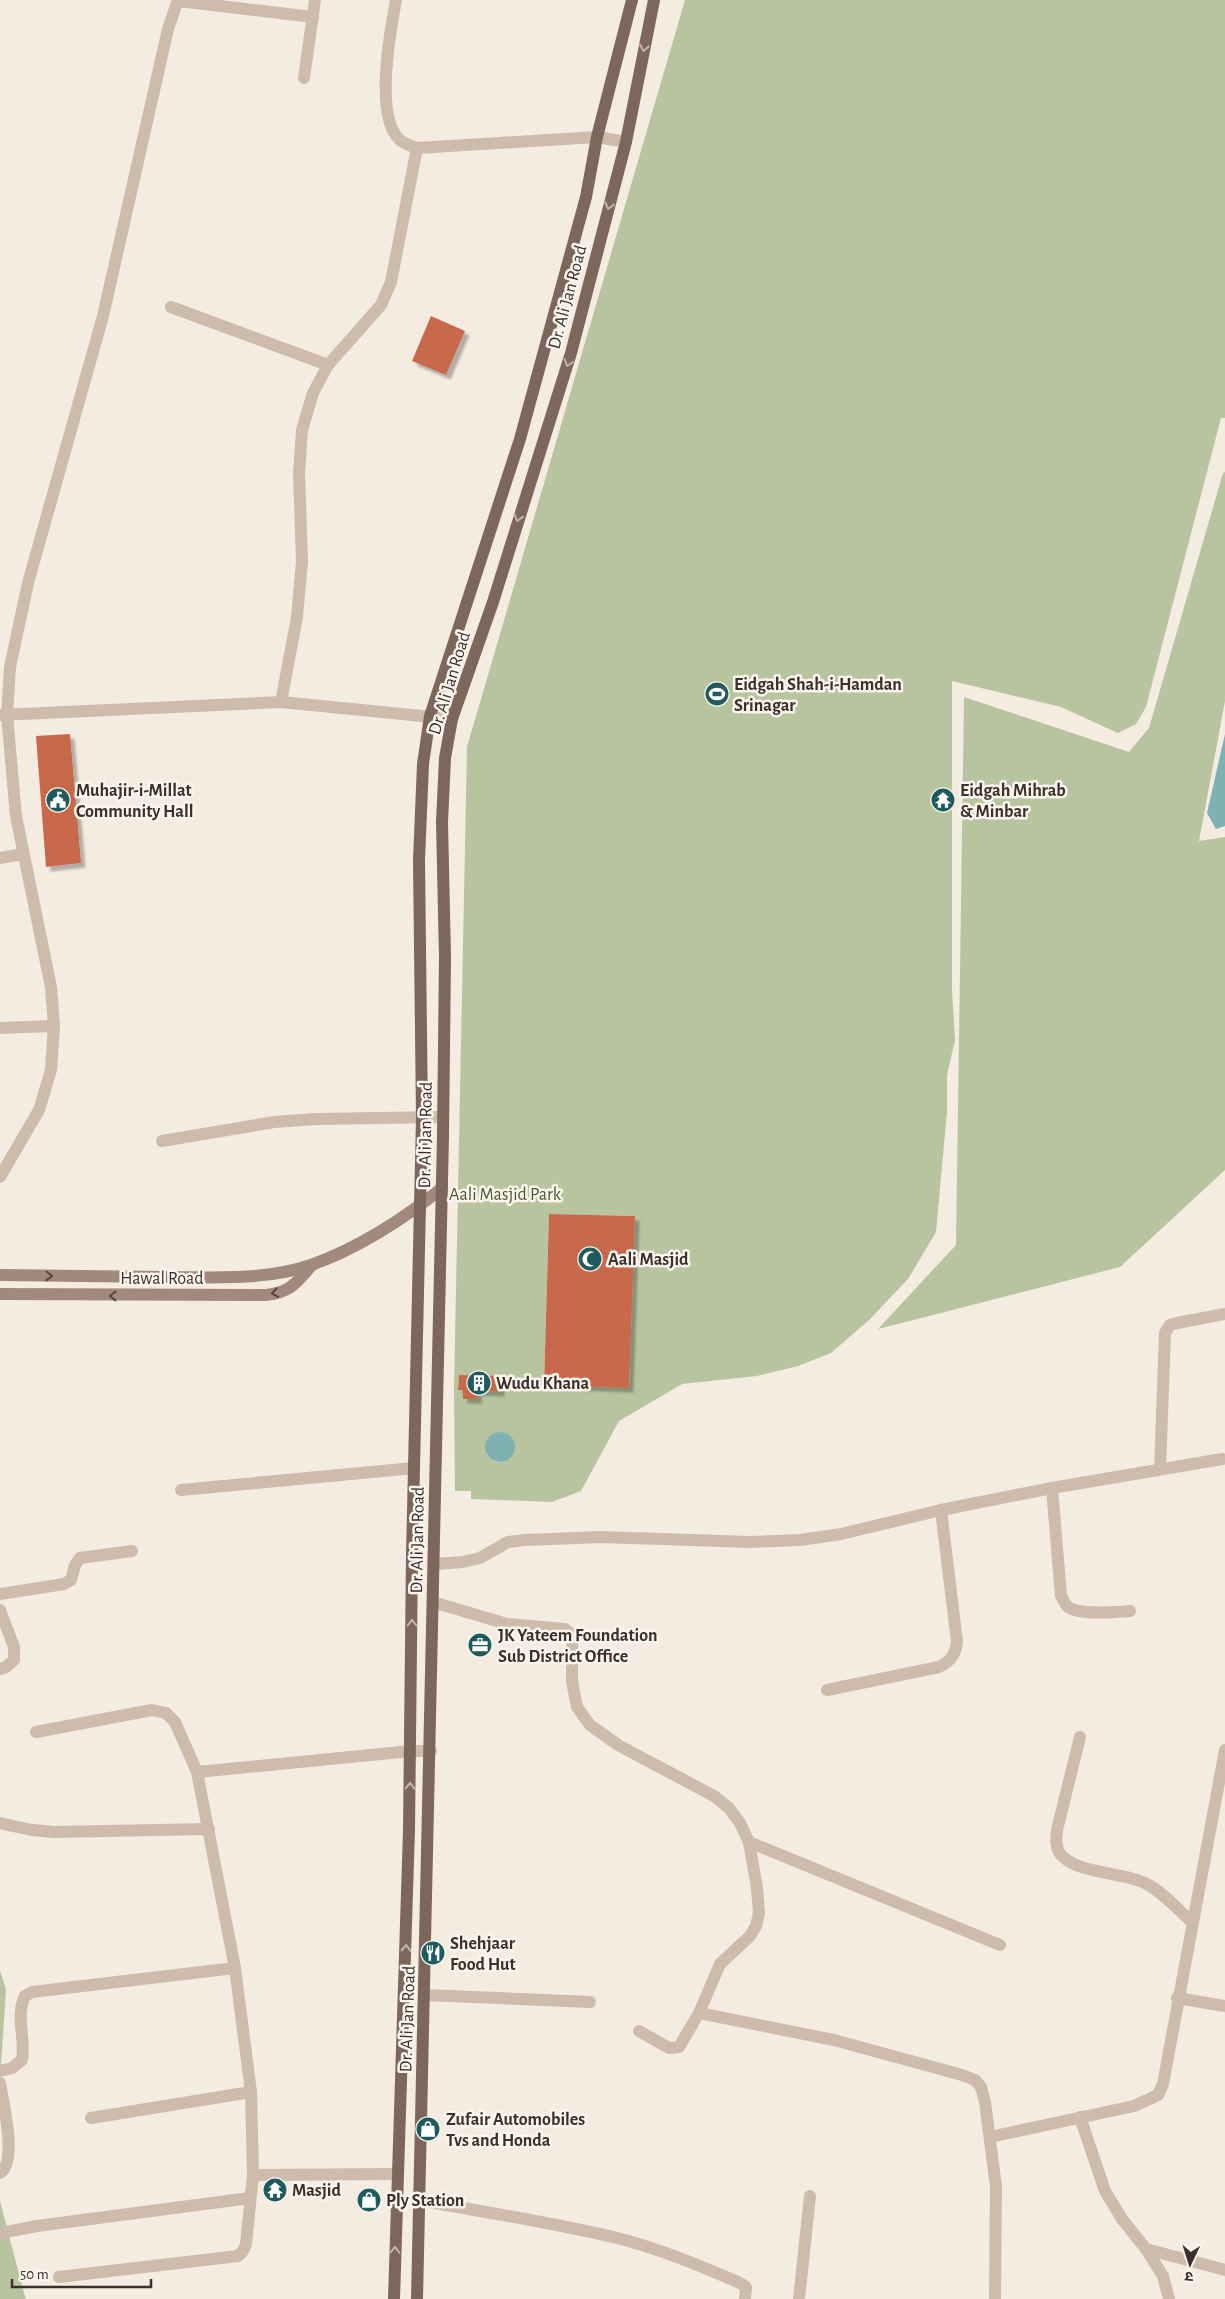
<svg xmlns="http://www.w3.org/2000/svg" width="1225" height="2299" font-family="'Alegreya Sans','Noto Sans Devanagari',sans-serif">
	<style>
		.green { fill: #b8c4a0; fill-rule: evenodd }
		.water { fill: #7fb0b2 }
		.building { fill: #c8694b; filter: url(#shadow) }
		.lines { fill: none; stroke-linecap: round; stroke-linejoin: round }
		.minor { stroke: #cdbbac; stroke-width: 12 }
		.secondary { stroke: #a18a7d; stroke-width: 12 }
		.primary { stroke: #7d675c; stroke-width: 12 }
		.oneway { stroke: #c2b5ac }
		.oneway2 { stroke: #544640 }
		.labels { text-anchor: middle; stroke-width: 5; stroke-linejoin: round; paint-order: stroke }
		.street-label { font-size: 18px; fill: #3b302b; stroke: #fbf5ee }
		.poi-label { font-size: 18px; font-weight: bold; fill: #3b302b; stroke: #fbf5ee; text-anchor: start }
		.park-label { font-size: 18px; fill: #4a5a2e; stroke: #fbf5ee }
	</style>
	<defs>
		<filter id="shadow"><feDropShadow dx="4.5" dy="4.5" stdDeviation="1" flood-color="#0004"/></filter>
	</defs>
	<rect width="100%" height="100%" fill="#f4ebe1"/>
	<g class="green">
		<path d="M685 0H1225V418H1221L1146 707 1136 724 1118 733 1061 707 952 681V990L955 1040 947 1075V1112L936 1232 908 1279 869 1320 831 1353 798 1366 757 1376 682 1384 619 1421 581 1491 552 1502 471 1499V1491H455L454 1389 467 747ZM549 1214 634 1216 629 1387 544 1385ZM459 1375 500 1377 499 1392 477 1391 478 1399H464L463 1390H458ZM500 1432 505 1433 510 1458C501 1465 491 1463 486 1453L487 1439Z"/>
		<path d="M1225 472V701L1199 841 1225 837V1170L1120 1267 878 1329 956 1245 964 697 1129 752 1149 728 1223 473Z"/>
		<path d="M0 1971 6 1989 0 2080Z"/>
		<path d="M0 2201 24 2293 26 2299H0Z"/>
	</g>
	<g class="water">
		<path d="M1225 734V826L1216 829 1207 813Z"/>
		<circle cx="500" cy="1447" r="15"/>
	</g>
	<g class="building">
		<path d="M431 316 465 331 446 375 412 361Z"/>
		<path d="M70 734 81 863 46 867 36 736Z"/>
		<path d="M549 1214 635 1216 629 1388 544 1385Z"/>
		<path d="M459 1375 500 1376V1392L477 1391 478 1399H463V1390H458Z"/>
	</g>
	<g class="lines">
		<g class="minor">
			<path d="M396 0C390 32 374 117 400 140 404 144 412 146 417 148L597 137 626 142"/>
			<path d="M178 1 313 17"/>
			<path d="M304 78 315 0"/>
			<path d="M171 307 328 365"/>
			<path d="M281 702 297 617 302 561 299 473 302 430 313 393 328 365 381 305 391 282 417 148"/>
			<path d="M0 715 281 702 452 719"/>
			<path d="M0 858 22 854"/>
			<path d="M0 1028 54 1026"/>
			<path d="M162 1141 274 1122 317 1119 443 1117"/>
			<path d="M0 1177 39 1110 51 1070 54 1026 51 987 16 816 7 715 10 667 28 583 103 316 168 29 178 0"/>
			<path d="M1160 1469 1165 1333 1170 1325 1177 1323 1225 1314"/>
			<path d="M1052 1488 1061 1596C1063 1599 1065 1604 1067 1606 1078 1616 1115 1612 1130 1611"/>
			<path d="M181 1490 414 1468"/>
			<path d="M434 1564 463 1562 480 1558 508 1542 525 1540 601 1537 751 1542 800 1540 841 1534 941 1510 1052 1488 1222 1459"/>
			<path d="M0 1594 64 1584 71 1580 75 1565 80 1558 132 1551"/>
			<path d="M433 1602 507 1624 565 1629 572 1635V1681L577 1707 590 1725 618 1745 714 1796 729 1808 740 1823 749 1842 757 1888 759 1913 756 1926 750 1936 720 1964 699 2013"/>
			<path d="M0 1610 14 1647V1660L6 1667 0 1669"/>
			<path d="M827 1690 939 1667C951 1661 955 1655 957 1642L941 1510"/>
			<path d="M36 1732 152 1710 166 1713 175 1722 197 1772 235 1968 251 2092 253 2175 246 2244 243 2251 238 2256 59 2277"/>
			<path d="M1080 1737 1057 1830C1056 1839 1055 1849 1062 1856 1080 1874 1122 1872 1145 1883 1163 1892 1177 1909 1192 1922"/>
			<path d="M197 1772 411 1751H431"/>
			<path d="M0 1823 32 1830 54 1832 209 1829"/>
			<path d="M749 1842 1000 1945"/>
			<path d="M425 1995 590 2002"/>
			<path d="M1177 1998 1225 2006"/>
			<path d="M639 2031 669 2048 679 2047 699 2013 834 2040 962 2075 975 2080 981 2087 985 2102 996 2187 995 2299"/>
			<path d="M0 2071 12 2068 22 2060C26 2039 15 2016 25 1996L32 1992 235 1968"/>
			<path d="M0 2083C3 2102 18 2162 0 2173"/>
			<path d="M1080 2117 1105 2191 1122 2219 1146 2249 1163 2276 1169 2299"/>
			<path d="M91 2118 251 2092"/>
			<path d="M990 2137 1134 2106 1158 2095 1163 2084 1225 1750"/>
			<path d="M253 2175 398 2174"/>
			<path d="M419 2200C488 2213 557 2223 625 2240 665 2251 704 2267 742 2284L746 2287 745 2299"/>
			<path d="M0 2233 37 2226 250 2198"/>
			<path d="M1146 2249 1225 2270"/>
			<path d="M799 2299 810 2196"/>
		</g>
		<g class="secondary">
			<path d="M0 1275C55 1276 109 1276 164 1277 213 1277 264 1281 311 1265 357 1249 405 1218 442 1188"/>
			<path d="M0 1294 266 1295C291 1292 296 1283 312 1265"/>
		</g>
		<g class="primary">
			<path d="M394 2299 409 1830 412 1555 422 1118 419 860 423 764 430 716 520 439 586 197 597 137 632 0"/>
			<path d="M417 2299 443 1136 445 958 442 822 445 758 452 719 493 602 571 353 626 142 654 0"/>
		</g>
	</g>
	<defs><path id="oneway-chevron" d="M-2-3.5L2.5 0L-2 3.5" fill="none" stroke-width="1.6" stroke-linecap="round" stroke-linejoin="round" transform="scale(1.25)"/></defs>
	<g class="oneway">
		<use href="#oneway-chevron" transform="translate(644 48) rotate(101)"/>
		<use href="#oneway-chevron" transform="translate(609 206) rotate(104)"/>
		<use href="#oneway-chevron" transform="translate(568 363) rotate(108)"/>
		<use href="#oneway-chevron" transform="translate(518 518) rotate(107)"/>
		<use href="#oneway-chevron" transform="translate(412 1623) rotate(-90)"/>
		<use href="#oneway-chevron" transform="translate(410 1786) rotate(-89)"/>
		<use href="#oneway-chevron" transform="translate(406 1948) rotate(-89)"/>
		<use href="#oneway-chevron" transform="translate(395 2250) rotate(-89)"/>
	</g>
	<g class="oneway2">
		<use href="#oneway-chevron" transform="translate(49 1276) rotate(1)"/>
		<use href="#oneway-chevron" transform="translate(275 1293) rotate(170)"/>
		<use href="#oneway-chevron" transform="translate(113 1296) rotate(-179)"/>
	</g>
	<defs>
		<symbol id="stadium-disc" viewBox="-11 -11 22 22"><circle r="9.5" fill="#1f5a5e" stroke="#fbf5ee"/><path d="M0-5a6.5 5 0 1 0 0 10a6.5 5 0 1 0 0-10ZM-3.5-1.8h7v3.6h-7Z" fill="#fff"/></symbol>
		<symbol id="civic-disc" viewBox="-11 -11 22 22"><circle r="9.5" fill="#1f5a5e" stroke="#fbf5ee"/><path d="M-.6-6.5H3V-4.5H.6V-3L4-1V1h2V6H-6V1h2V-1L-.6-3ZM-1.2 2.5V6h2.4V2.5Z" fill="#fff"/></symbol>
		<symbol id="temple-disc" viewBox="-11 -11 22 22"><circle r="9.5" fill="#1f5a5e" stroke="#fbf5ee"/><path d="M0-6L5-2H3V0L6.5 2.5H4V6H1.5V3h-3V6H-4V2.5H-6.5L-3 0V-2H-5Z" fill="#fff"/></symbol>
		<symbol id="mosque-disc" viewBox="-11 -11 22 22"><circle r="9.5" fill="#1f5a5e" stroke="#fbf5ee"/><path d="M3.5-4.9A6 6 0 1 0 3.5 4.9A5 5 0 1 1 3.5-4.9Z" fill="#fff"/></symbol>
		<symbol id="building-disc" viewBox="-11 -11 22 22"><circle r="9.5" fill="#1f5a5e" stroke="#fbf5ee"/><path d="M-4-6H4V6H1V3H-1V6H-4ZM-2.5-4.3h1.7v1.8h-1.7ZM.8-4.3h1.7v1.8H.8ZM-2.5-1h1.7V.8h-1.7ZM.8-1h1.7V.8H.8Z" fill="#fff"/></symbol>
		<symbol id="office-disc" viewBox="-11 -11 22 22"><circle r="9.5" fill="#1f5a5e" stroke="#fbf5ee"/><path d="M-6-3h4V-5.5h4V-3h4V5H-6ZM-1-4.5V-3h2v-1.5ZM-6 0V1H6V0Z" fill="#fff"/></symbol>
		<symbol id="restaurant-disc" viewBox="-11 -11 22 22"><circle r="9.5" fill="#1f5a5e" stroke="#fbf5ee"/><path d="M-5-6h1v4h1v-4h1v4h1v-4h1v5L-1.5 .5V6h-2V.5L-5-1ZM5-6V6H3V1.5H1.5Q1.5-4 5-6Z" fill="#fff"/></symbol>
		<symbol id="shop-disc" viewBox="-11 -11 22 22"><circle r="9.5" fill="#1f5a5e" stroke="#fbf5ee"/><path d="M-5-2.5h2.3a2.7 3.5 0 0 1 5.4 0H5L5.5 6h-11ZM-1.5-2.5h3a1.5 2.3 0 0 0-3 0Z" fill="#fff"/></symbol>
	</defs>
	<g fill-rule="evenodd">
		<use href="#stadium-disc" x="703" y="680" width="28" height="28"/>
		<use href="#civic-disc" x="44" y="786" width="28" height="28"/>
		<use href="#temple-disc" x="929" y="786" width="28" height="28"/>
		<use href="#mosque-disc" x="576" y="1245" width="28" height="28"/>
		<use href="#building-disc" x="465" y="1369" width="28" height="28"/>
		<use href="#office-disc" x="466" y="1631" width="28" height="28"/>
		<use href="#restaurant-disc" x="419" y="1939" width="28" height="28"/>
		<use href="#shop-disc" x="414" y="2115" width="28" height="28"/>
		<use href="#temple-disc" x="261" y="2176" width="28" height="28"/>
		<use href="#shop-disc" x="355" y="2186" width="28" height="28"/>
	</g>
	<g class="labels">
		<g class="street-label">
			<text transform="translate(567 297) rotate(-75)" y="6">Dr. Ali Jan Road</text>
			<text transform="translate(449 683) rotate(-73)" y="6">Dr. Ali Jan Road</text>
			<text transform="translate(425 1135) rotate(-89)" y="6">Dr. Ali Jan Road</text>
			<text x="162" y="1284">Hawal Road</text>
			<text transform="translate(417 1540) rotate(-89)" y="6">Dr. Ali Jan Road</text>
			<text transform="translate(407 2019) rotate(-88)" y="6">Dr. Ali Jan Road</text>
		</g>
		<g class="poi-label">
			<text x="734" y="690">Eidgah Shah-i-Hamdan<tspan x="734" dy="21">Srinagar</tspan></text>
			<text x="76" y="796">Muhajir-i-Millat<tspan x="76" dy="21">Community Hall</tspan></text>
			<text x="960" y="796">Eidgah Mihrab<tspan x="960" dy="21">&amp; Minbar</tspan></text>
			<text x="608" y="1265">Aali Masjid</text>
			<text x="496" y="1389">Wudu Khana</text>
			<text x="498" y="1641">JK Yateem Foundation<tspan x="498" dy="21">Sub District Office</tspan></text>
			<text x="450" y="1949">Shehjaar<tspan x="450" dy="21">Food Hut</tspan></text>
			<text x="446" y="2125">Zufair Automobiles<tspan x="446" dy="21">Tvs and Honda</tspan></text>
			<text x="292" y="2196">Masjid</text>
			<text x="386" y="2206">Ply Station</text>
		</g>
		<g class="park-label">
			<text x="505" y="1200">Aali Masjid Park</text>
		</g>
	</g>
	<g transform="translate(1190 2264) rotate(184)" stroke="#fbf5ee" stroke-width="4" paint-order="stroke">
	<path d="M0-4L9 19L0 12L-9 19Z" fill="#3b302b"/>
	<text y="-8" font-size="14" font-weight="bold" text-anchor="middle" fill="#3b302b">उ</text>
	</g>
	<path d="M12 2279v8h139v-8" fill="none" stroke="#3b302b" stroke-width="2.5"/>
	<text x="20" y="2279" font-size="15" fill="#3b302b" stroke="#fbf5ee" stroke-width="4" paint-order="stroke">50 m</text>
</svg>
